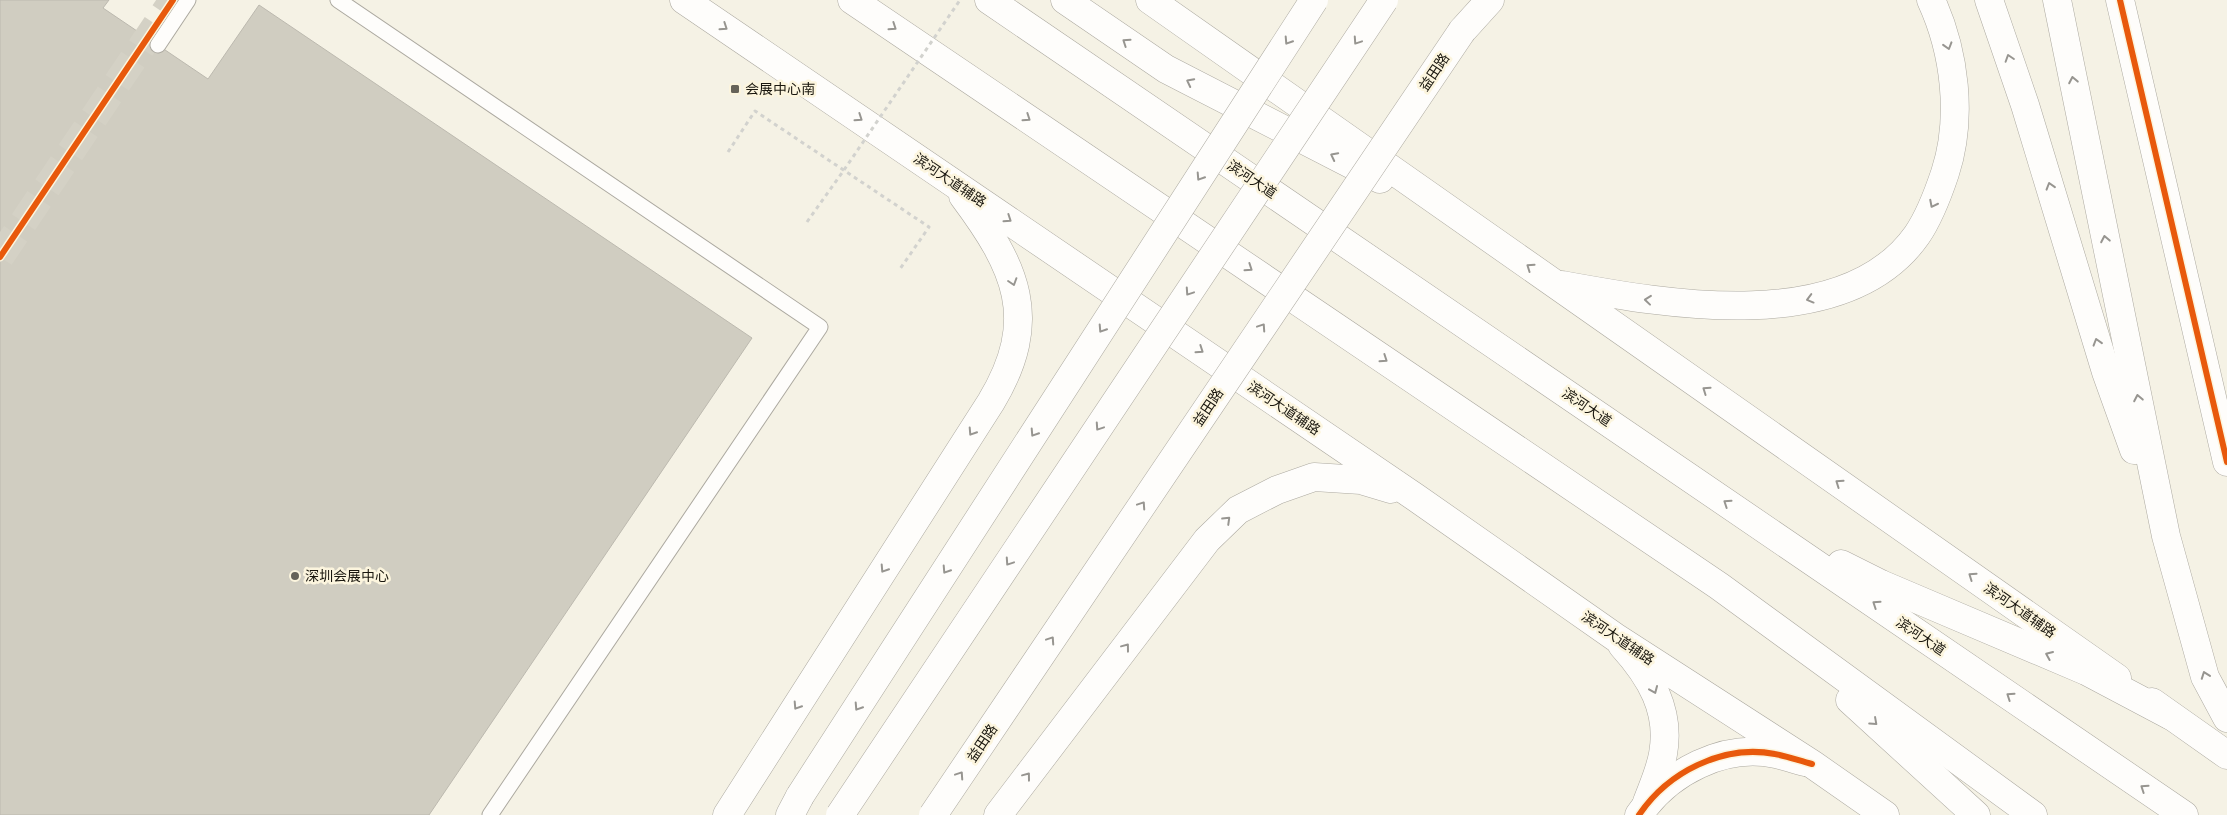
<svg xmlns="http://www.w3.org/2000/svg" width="2227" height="815" font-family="'Varela Round','Noto Sans SC',sans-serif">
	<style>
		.building { fill: #d0cdc1; stroke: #bcb9af }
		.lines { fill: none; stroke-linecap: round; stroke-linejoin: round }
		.secondary-tunnel { stroke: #d4d1c5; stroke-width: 28; stroke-dasharray: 28 14; stroke-linecap: butt }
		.lane-casing { stroke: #aca9a0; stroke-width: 17 }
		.street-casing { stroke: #aca9a0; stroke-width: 29 }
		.primary-casing { stroke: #aca9a0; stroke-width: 29 }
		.highway-casing { stroke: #aca9a0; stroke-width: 29 }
		.path { stroke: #d2d2ce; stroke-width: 3; stroke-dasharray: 4 4; stroke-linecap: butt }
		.lane { stroke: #fefdfb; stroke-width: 15 }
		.street { stroke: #fefdfb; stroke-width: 28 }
		.primary { stroke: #fefdfb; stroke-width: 28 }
		.highway { stroke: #fefdfb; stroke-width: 28 }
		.primary-bridge-casing { stroke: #aca9a0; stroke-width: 29; stroke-linecap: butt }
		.path-bridge { stroke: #d2d2ce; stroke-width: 3; stroke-dasharray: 4 4; stroke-linecap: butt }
		.primary-bridge { stroke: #fefdfb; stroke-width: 28 }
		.cycleway-casing { stroke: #fcf5de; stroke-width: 9 }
		.cycleway { stroke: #e8590c; stroke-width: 6 }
		.oneway { stroke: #979590 }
		.poi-dot { fill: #666359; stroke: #fcf5de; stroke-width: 2 }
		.labels { text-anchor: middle; stroke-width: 5; stroke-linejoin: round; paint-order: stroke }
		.street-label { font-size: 14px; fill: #19160e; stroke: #fcf5de }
		.poi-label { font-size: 14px; fill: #19160e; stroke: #fcf5de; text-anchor: start }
	</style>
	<rect width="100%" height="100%" fill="#f5f2e5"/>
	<path class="building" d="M0 0H109L103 8 208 79 259 5 752 338 429 815H0Z"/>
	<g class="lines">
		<path class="secondary-tunnel" d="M0 257 173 0"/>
		<defs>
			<g id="lane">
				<path d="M338 0 820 327 490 815"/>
				<path d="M158 45 188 0"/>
			</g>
			<g id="street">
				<path d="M2120 0 2227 462"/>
				<path d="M1622 645C1650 676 1671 710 1663 754 1660 771 1653 786 1647 802"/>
				<path d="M1639 815C1668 772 1724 743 1776 754 1786 756 1795 760 1805 762"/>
			</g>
			<g id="primary">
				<path d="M684 0 1415 497 1615 637 1812 764 1885 815"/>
				<path d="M1065 0 1166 69 1380 179"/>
				<path d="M1150 0 2117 678"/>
				<path d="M1989 0 2025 105 2106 372 2134 450"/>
				<path d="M2057 0 2166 536 2205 677 2227 718"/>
				<path d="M1462 31 1490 0"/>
				<path d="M1562 285C1666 304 1845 337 1917 235 1930 216 1938 194 1945 173 1963 118 1955 52 1931 0"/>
				<path d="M2152 702 2227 755"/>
				<path d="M727 815 991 402C1041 319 1016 267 963 196"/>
				<path d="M790 815 800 796"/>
				<path d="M998 815 1207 540 1238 510 1277 490 1314 477 1361 480 1391 489"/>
			</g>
			<g id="highway">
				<path d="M852 0 1719 586 2033 815"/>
				<path d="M989 0 2184 815"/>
				<path d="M1841 564 1881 584 2086 671 2171 716"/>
				<path d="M1850 700 1976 815"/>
			</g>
		</defs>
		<use href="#lane" class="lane-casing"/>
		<use href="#street" class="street-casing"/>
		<use href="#primary" class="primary-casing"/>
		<use href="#highway" class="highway-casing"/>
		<g class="path">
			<path d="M728 152 755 111 929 227 900 269"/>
			<path d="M807 222 844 170"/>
		</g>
		<use href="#lane" class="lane"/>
		<use href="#street" class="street"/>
		<use href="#primary" class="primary"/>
		<use href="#highway" class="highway"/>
		<defs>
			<g id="primary-bridge">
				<path d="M800 796 1314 0"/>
				<path d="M840 815 1384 0"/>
				<path d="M933 815 1462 31"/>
			</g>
		</defs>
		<use href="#primary-bridge" class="primary-bridge-casing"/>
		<path class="path-bridge" d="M844 170 960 0"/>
		<use href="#primary-bridge" class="primary-bridge"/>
		<defs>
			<g id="cycleway">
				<path d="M2120 0 2227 462"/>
				<path d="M0 257 173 0"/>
				<path d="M1639 815C1668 772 1723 744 1775 754 1787 756 1800 761 1812 764"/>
			</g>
		</defs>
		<use href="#cycleway" class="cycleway-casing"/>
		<use href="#cycleway" class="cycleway"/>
	</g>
	<defs><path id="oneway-chevron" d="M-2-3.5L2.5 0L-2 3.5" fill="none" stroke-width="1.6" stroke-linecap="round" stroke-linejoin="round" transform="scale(1.25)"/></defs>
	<g class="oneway">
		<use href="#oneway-chevron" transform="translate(724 27) rotate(34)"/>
		<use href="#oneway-chevron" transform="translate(893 27) rotate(34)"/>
		<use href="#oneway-chevron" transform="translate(1288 41) rotate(123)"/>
		<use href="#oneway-chevron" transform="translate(1357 41) rotate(124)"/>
		<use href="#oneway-chevron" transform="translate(1126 42) rotate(-146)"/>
		<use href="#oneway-chevron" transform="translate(1948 46) rotate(73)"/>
		<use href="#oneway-chevron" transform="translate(2009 58) rotate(-108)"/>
		<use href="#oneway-chevron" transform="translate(2073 80) rotate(-101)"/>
		<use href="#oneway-chevron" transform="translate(1190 82) rotate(-153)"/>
		<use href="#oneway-chevron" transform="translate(859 118) rotate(34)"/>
		<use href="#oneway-chevron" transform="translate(1027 118) rotate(34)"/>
		<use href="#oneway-chevron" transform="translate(1334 156) rotate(-153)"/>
		<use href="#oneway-chevron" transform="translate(1200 177) rotate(123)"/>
		<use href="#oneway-chevron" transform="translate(2050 186) rotate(-107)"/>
		<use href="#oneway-chevron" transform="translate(1933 204) rotate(117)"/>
		<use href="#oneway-chevron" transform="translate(1008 219) rotate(34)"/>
		<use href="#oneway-chevron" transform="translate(2105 239) rotate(-101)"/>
		<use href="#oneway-chevron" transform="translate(1530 267) rotate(-145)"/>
		<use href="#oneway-chevron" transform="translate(1249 268) rotate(34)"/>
		<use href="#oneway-chevron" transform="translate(1013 282) rotate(72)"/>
		<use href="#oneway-chevron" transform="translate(1189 292) rotate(124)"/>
		<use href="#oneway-chevron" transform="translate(1810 299) rotate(165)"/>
		<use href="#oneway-chevron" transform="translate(1648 300) rotate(-174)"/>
		<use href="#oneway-chevron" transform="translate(1262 327) rotate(-56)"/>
		<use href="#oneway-chevron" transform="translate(1102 329) rotate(123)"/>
		<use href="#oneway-chevron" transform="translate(2097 342) rotate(-107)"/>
		<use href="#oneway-chevron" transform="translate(1200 350) rotate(34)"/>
		<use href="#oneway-chevron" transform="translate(1384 359) rotate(34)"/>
		<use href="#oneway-chevron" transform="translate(1706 390) rotate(-145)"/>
		<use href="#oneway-chevron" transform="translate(2138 398) rotate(-101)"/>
		<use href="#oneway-chevron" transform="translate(1099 427) rotate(124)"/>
		<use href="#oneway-chevron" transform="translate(972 432) rotate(123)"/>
		<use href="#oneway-chevron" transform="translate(1034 433) rotate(123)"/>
		<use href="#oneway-chevron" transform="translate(1839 483) rotate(-145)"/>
		<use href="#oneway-chevron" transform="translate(1727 503) rotate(-146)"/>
		<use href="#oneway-chevron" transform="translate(1142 505) rotate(-56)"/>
		<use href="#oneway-chevron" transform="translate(1227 520) rotate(-44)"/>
		<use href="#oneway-chevron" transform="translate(1009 562) rotate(124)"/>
		<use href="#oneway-chevron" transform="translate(884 569) rotate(123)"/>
		<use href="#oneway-chevron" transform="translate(946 570) rotate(123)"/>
		<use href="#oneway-chevron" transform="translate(1972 576) rotate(-145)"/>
		<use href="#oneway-chevron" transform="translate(1876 604) rotate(-146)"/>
		<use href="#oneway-chevron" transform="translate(1051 640) rotate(-56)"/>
		<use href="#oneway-chevron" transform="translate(1126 647) rotate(-53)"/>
		<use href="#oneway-chevron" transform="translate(2049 655) rotate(-157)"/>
		<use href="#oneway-chevron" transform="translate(2205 675) rotate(-110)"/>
		<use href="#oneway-chevron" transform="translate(1654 690) rotate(67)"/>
		<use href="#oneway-chevron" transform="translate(2010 696) rotate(-146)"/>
		<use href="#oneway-chevron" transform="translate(797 706) rotate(123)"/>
		<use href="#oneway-chevron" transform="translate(858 707) rotate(123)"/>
		<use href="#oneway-chevron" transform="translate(1874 722) rotate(42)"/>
		<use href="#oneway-chevron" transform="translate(960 775) rotate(-56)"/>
		<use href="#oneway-chevron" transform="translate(1027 776) rotate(-53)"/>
		<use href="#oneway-chevron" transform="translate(2144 788) rotate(-146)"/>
	</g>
	<g class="poi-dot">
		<rect x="730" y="84" width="10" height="10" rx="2.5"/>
		<circle cx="295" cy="576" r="5"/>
	</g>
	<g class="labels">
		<g class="street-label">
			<text transform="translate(1434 72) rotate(-56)" y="5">益田路</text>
			<text transform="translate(1252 179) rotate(34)" y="5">滨河大道</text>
			<text transform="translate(950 180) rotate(34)" y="5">滨河大道辅路</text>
			<text transform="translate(1208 407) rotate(-56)" y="5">益田路</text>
			<text transform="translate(1587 407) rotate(34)" y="5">滨河大道</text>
			<text transform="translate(1284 408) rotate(34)" y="5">滨河大道辅路</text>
			<text transform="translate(2020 610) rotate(35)" y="5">滨河大道辅路</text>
			<text transform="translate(1921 636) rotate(34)" y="5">滨河大道</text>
			<text transform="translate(1618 638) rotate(34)" y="5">滨河大道辅路</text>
			<text transform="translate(982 743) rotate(-56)" y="5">益田路</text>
		</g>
		<g class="poi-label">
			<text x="745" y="94">会展中心南</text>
			<text x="305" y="581">深圳会展中心</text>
		</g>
	</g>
</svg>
